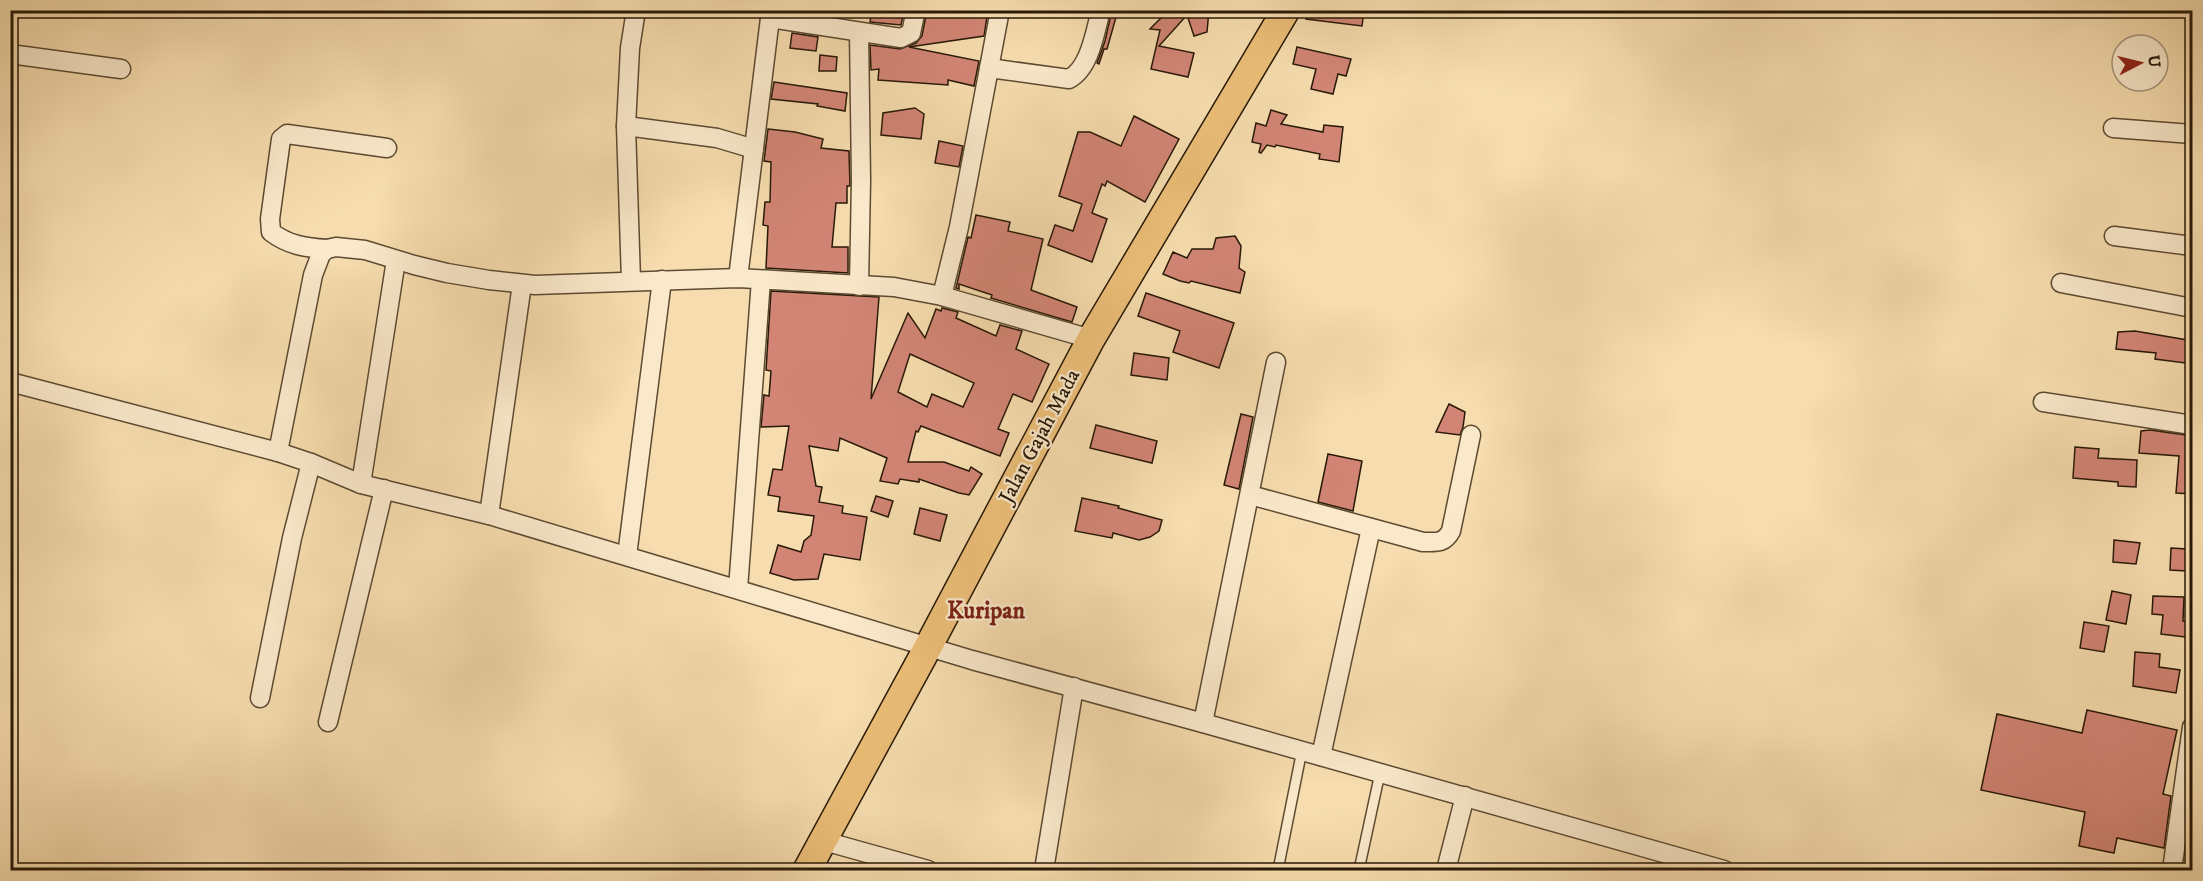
<svg xmlns="http://www.w3.org/2000/svg" width="2203" height="881" font-family="'IM FELL DW Pica',serif">
	<style>
		.building { fill: #d28575; stroke: #281907; stroke-width: 1.5; fill-rule: evenodd }
		.lines { fill: none; stroke-linecap: round; stroke-linejoin: round }
		.lane-casing { stroke: #5c4a31; stroke-width: 12 }
		.street-casing { stroke: #5c4a31; stroke-width: 21 }
		.primary-casing { stroke: #281907; stroke-width: 30 }
		.lane { stroke: #f9e8ca; stroke-width: 9 }
		.street { stroke: #f9e8ca; stroke-width: 18 }
		.primary { stroke: #ebbe77; stroke-width: 27 }
		.labels { text-anchor: middle; stroke-width: 4.5; stroke-linejoin: round; paint-order: stroke }
		.street-label { font-size: 21px; fill: #281907; stroke: #f9e8ca }
		.quarter-label { font-size: 24px; font-weight: bold; fill: #7a1f14; stroke: #f9e8ca }
	</style>
	<rect width="100%" height="100%" fill="#f6dcae"/>
	<filter id="stains"><feTurbulence type="fractalNoise" baseFrequency=".00333" numOctaves="4"/><feColorMatrix values="0 0 0 0 .2 0 0 0 0 .09 0 0 0 0 .02 0 0 0 .5 -.17"/></filter>
	<radialGradient id="worn" r=".72"><stop offset=".6" stop-color="#630" stop-opacity="0"/><stop offset="1" stop-color="#630" stop-opacity=".3"/></radialGradient>
	<g class="building">
		<path d="M872 10H904L901 25 870 22Z"/>
		<path d="M927 10H988L984 36 909 47 979 61 974 86 948 80V85L878 80 879 69 871 70 870 45 900 49 916 43 922 36Z"/>
		<path d="M1112 10H1118L1107 49H1104L1099 64 1097 63 1105 41Z"/>
		<path d="M1169 10H1209L1207 32 1194 36 1187 15 1159 46 1194 53 1188 77 1151 69 1160 30 1150 29Z"/>
		<path d="M1307 10H1364L1362 26 1306 19Z"/>
		<path d="M792 33 818 37 816 51 790 48Z"/>
		<path d="M1297 47 1351 59 1346 76 1338 74 1333 94 1311 89 1316 69 1293 64Z"/>
		<path d="M820 55 837 57 836 71H819Z"/>
		<path d="M774 82 847 93 845 111 817 106 818 104 771 99Z"/>
		<path d="M915 108 924 114 921 139 881 135 883 113Z"/>
		<path d="M1271 110 1287 115 1281 124 1323 132 1324 125 1343 127 1339 162 1319 159 1320 154 1276 145 1275 147 1267 145 1261 153 1259 152 1261 144 1252 142 1256 123 1266 126Z"/>
		<path d="M1134 116 1179 139 1145 202 1107 181 1105 186 1102 184 1092 213 1107 219 1092 262 1048 245 1055 225 1073 231 1082 204 1059 196 1078 132H1090L1121 146Z"/>
		<path d="M768 129 795 132 823 139 821 148 849 151 850 186H847V203H836L832 247H848V273L766 268 768 226 763 225 765 202H770L771 162 764 161Z"/>
		<path d="M939 141 963 146 959 167 935 163Z"/>
		<path d="M976 215 1010 222 1008 231 1043 239 1031 290 1077 307 1072 322 991 298 992 295 959 284V289L956 288 968 237 971 238Z"/>
		<path d="M1235 236 1241 246 1239 268 1245 272 1240 293 1191 281 1189 283 1180 281 1163 274 1173 252 1187 258 1192 249H1213L1216 238Z"/>
		<path d="M771 291 879 297 871 399 908 313 925 338 936 309 941 311 942 308 958 312 956 318 996 336 1000 325 1022 331 1016 349 1049 364 1032 402 1013 394 998 429 1009 433 1000 456 921 426 918 432 916 431 908 462H944L969 471 971 467 982 474 969 495 959 493 919 479V482L900 479 898 484 880 481 887 458 840 438 838 451 809 446 816 486 822 487 819 502 843 506 842 513 867 517 860 560 824 554 818 579 794 580 770 573 778 545 801 552 804 541 811 535 814 516 778 511 780 497 768 495 773 469 782 470 789 426 761 427 764 395 769 396 771 371 766 370ZM910 354 974 383 963 407 932 394 927 407 898 392Z"/>
		<path d="M1146 293 1234 323 1219 368 1173 352 1180 331 1138 316Z"/>
		<path d="M2135 331 2193 341V364L2155 359 2156 353 2116 349 2118 332Z"/>
		<path d="M1134 353 1169 358 1167 380 1131 375Z"/>
		<path d="M1449 404 1465 412 1463 427 1460 435 1436 432Z"/>
		<path d="M1241 414 1253 417 1239 489 1224 485Z"/>
		<path d="M1096 425 1157 441 1152 463 1090 448Z"/>
		<path d="M2150 430 2193 436V494L2176 493 2179 456 2139 453 2141 431Z"/>
		<path d="M2075 447 2099 449 2098 458 2137 460 2136 487 2118 486V482L2073 478Z"/>
		<path d="M1328 454 1362 461 1353 511 1318 502Z"/>
		<path d="M876 496 893 501 888 517 871 511Z"/>
		<path d="M1082 498 1119 506 1118 508 1162 520 1159 531 1150 537 1139 540 1113 533 1112 538 1075 531Z"/>
		<path d="M920 508 947 515 940 541 914 534Z"/>
		<path d="M2114 540 2140 543 2136 564 2113 562Z"/>
		<path d="M2171 548 2187 549 2186 571 2170 570Z"/>
		<path d="M2112 591 2131 595 2126 624 2106 620Z"/>
		<path d="M2153 596 2184 597 2183 621 2193 622V638L2161 634 2163 615 2152 614Z"/>
		<path d="M2084 622 2109 626 2104 652 2080 648Z"/>
		<path d="M2135 652 2160 654 2159 667 2180 670 2176 693 2133 686Z"/>
		<path d="M2087 710 2177 730 2163 794 2171 796 2164 848 2117 838 2114 853 2079 846 2085 812 1981 790 1997 714 2082 733Z"/>
	</g>
	<g class="lines">
		<defs>
			<g id="lane">
				<path d="M1278 870 1302 750"/>
				<path d="M1359 870 1380 773"/>
			</g>
			<g id="street">
				<path d="M770 18 901 38 911 33 916 10"/>
				<path d="M10 54 121 69"/>
				<path d="M989 68 1069 79C1090 68 1095 32 1101 10"/>
				<path d="M626 126 717 138 754 149"/>
				<path d="M2113 128 2192 134"/>
				<path d="M2114 236 2192 246"/>
				<path d="M327 249C306 248 288 245 271 232L270 219 281 139 287 134 387 148"/>
				<path d="M738 278 771 10"/>
				<path d="M631 281 626 126 630 48 636 10"/>
				<path d="M2061 283 2192 308"/>
				<path d="M859 286 861 181 859 32"/>
				<path d="M942 296 959 227 1000 10"/>
				<path d="M10 382 278 452 311 463 361 484 489 515 972 660 1203 723 1724 870"/>
				<path d="M2043 402 2192 425"/>
				<path d="M278 452 313 275 321 254 327 249 336 247 365 250 414 265 447 273 489 280 535 285 738 278 894 287 942 296 1091 339"/>
				<path d="M361 484 396 260"/>
				<path d="M1250 495 1423 542C1436 542 1444 544 1451 531L1471 435"/>
				<path d="M489 515 522 284"/>
				<path d="M627 556 662 280"/>
				<path d="M738 589 761 280"/>
				<path d="M260 698 292 538 311 463"/>
				<path d="M328 722 384 489"/>
				<path d="M1203 723 1276 362"/>
				<path d="M1321 756 1371 528"/>
				<path d="M824 841 928 870"/>
				<path d="M1044 870 1074 687"/>
				<path d="M1446 870 1465 796"/>
				<path d="M2172 870 2192 727"/>
			</g>
			<path id="primary" d="M807 870 928 647 1091 339 1286 10"/>
		</defs>
		<use href="#lane" class="lane-casing"/>
		<use href="#street" class="street-casing"/>
		<use href="#primary" class="primary-casing"/>
		<use href="#lane" class="lane"/>
		<use href="#street" class="street"/>
		<use href="#primary" class="primary"/>
	</g>
	<g class="labels">
		<g class="street-label">
			<text transform="translate(1039 436) rotate(-62)" y="7">Jalan Gajah Mada</text>
		</g>
		<g class="quarter-label">
			<text x="986" y="618">Kuripan</text>
		</g>
	</g>
	<rect width="2203" height="881" fill="none" stroke="#f6dcae" stroke-width="36"/>
	<rect x="12" y="12" width="2179" height="857" fill="none" stroke="#281907" stroke-width="3"/>
	<rect x="18" y="18" width="2167" height="845" fill="none" stroke="#281907" stroke-width="1.5"/>
	<g transform="translate(2140 63) rotate(83)"><circle r="28" fill="#f9e8ca" stroke="#a5957c" stroke-width="1.5"/>
	<path d="M0-4.5L10 22L0 15L-10 22Z" fill="#8f2418"/>
	<text y="-9" font-size="16" font-weight="bold" text-anchor="middle" fill="#281907">U</text>
	</g>
	<rect width="100%" height="100%" filter="url(#stains)"/>
	<rect width="100%" height="100%" fill="url(#worn)"/>
</svg>
